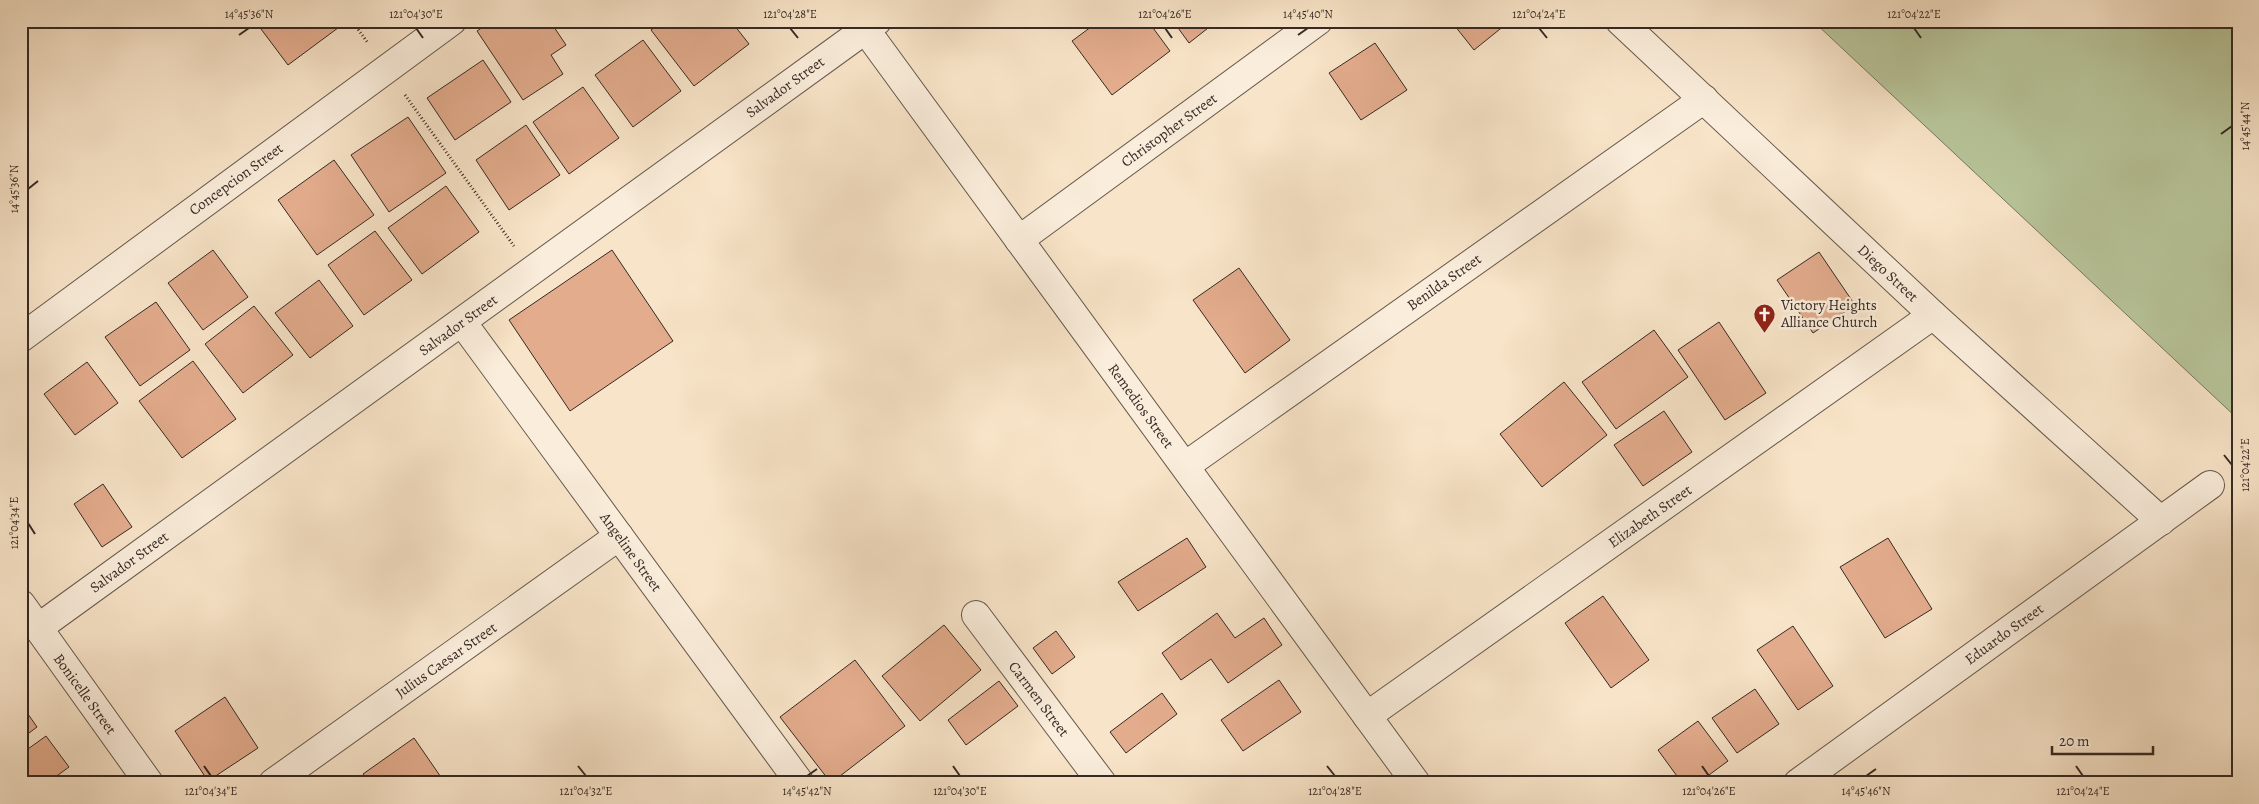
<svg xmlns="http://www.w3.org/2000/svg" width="2259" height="804" font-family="Alegreya,serif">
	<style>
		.green { fill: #b8c59a; stroke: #77775f }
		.building { fill: #e3ac8d; stroke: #362924 }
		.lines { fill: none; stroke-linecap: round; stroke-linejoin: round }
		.street-casing { stroke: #66584d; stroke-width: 30 }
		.path { stroke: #362924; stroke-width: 3; stroke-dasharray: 1 2.5; stroke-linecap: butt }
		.street { stroke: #faeddb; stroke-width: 28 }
		.ticks { fill: none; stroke: #362924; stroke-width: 2 }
		.labels { text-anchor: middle; stroke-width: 5; stroke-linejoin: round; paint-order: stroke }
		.street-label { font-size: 15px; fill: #362924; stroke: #faeddb }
		.poi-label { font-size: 15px; fill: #362924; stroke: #faeddb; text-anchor: start }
		.neatline { fill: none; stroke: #362924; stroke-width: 2 }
		.ticks-label { font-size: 12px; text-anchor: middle; fill: #362924 }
	</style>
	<rect width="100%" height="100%" fill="#f8e4c8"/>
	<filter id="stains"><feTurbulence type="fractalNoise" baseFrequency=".004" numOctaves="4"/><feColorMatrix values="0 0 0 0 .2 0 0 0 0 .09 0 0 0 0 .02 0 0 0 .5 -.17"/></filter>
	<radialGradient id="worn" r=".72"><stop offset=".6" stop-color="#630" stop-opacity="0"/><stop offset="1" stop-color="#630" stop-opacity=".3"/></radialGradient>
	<path class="green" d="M1813 21H2238V419Z"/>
	<g class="building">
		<path d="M255 21H345L346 22 288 65Z"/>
		<path d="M492 21H550L566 45 551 55 563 74 523 100 477 31Z"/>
		<path d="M663 21H731L749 44 694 86 651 30Z"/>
		<path d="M746 21H759L750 28Z"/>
		<path d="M1099 21H1148L1170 51 1112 95 1072 41Z"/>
		<path d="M1173 21H1217L1189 43Z"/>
		<path d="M1451 21H1510L1474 50Z"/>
		<path d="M643 40 681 91 633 127 595 75Z"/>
		<path d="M1375 43 1407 90 1361 120 1329 73Z"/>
		<path d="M483 60 511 102 455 140 427 98Z"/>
		<path d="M583 87 619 138 569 174 533 122Z"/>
		<path d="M408 117 446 173 389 212 351 155Z"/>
		<path d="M526 125 560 175 509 210 476 160Z"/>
		<path d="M334 160 374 215 317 255 278 200Z"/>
		<path d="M446 186 479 232 422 274 388 228Z"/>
		<path d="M375 231 412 280 364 315 328 265Z"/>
		<path d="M213 250 248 297 203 330 168 283Z"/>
		<path d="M612 250 673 341 570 411 509 320Z"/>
		<path d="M1819 252 1855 305 1813 333 1777 280Z"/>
		<path d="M1239 268 1290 340 1245 373 1193 300Z"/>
		<path d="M319 280 353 326 310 358 275 313Z"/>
		<path d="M156 302 190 350 140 386 105 337Z"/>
		<path d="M254 306 293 355 243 393 205 344Z"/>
		<path d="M1719 322 1766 393 1725 420 1678 350Z"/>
		<path d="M1654 330 1688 377 1616 429 1582 382Z"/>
		<path d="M193 361 236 419 182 458 139 401Z"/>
		<path d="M87 362 118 403 75 435 44 394Z"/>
		<path d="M1564 382 1607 435 1542 487 1500 434Z"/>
		<path d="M1664 411 1692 452 1643 486 1614 445Z"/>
		<path d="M103 484 132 527 102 547 74 504Z"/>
		<path d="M1187 538 1206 567 1138 611 1118 582Z"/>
		<path d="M1888 538 1932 609 1885 638 1840 567Z"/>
		<path d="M1603 596 1649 660 1611 688 1565 623Z"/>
		<path d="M1217 613 1235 638 1264 618 1282 645 1228 683 1211 659 1181 680 1162 653Z"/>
		<path d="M944 625 981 670 920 721 882 676Z"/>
		<path d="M1793 626 1833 686 1798 710 1757 650Z"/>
		<path d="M1056 631 1075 657 1052 674 1033 648Z"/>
		<path d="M855 660 905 726 831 783 780 717Z"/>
		<path d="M1279 680 1301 712 1243 751 1221 720Z"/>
		<path d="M999 681 1018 706 966 745 948 720Z"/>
		<path d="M1755 689 1779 724 1737 753 1712 718Z"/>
		<path d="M1162 693 1177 714 1126 753 1110 732Z"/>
		<path d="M225 697 258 748 208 781 175 731Z"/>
		<path d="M21 704 37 727 21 739Z"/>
		<path d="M1698 721 1728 761 1698 783H1682L1658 750Z"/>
		<path d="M46 736 69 767 47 783H21V754Z"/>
		<path d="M414 738 445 783H370L363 774Z"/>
	</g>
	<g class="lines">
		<defs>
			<g id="street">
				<path d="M1620 21 1933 315 2161 521"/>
				<path d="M865 29 1416 783"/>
				<path d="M1019 240 1318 21"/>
				<path d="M462 322 800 783"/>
				<path d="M21 338 452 21"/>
				<path d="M1185 466 1704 99"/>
				<path d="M21 604 149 783"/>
				<path d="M976 615 1102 783"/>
				<path d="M38 628 877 21"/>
				<path d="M1367 716 1933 315"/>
				<path d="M273 783 619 536"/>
				<path d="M1798 783 2210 485"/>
			</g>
		</defs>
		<use href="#street" class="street-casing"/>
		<g class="path">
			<path d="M352 21 368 43"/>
			<path d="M405 95 514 246"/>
		</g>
		<use href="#street" class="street"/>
	</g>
	<path class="ticks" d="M416 28 423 38M790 28 798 38M1165 28 1172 38M1539 28 1547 38M1914 28 1921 38M239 35 249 28M1298 35 1308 28M2221 134 2232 126M28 189 38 181M2224 455 2232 465M28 523 35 534M204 766 211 776M578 766 586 776M953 766 960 776M1327 766 1335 776M1702 766 1709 776M2076 766 2083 776M807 776 817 769M1866 776 1876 769"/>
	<defs>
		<symbol id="church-pin" viewBox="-11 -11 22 30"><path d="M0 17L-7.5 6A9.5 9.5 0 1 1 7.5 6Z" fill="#8f2418" stroke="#faeddb"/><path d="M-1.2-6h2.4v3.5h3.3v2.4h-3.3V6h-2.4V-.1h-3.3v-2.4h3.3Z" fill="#fff"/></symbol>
	</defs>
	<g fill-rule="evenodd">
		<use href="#church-pin" x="1752" y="302" width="25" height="34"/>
	</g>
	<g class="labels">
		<g class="street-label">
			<text transform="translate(785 87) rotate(-36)" y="5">Salvador Street</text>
			<text transform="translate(1169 130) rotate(-36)" y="5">Christopher Street</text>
			<text transform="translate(236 179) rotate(-36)" y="5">Concepcion Street</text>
			<text transform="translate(1888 273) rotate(43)" y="5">Diego Street</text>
			<text transform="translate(1444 282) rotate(-35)" y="5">Benilda Street</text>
			<text transform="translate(458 325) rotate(-36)" y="5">Salvador Street</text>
			<text transform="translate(1141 406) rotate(54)" y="5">Remedios Street</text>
			<text transform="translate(1650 516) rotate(-35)" y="5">Elizabeth Street</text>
			<text transform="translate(631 552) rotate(54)" y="5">Angeline Street</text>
			<text transform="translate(129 562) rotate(-36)" y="5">Salvador Street</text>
			<text transform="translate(2004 634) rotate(-36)" y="5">Eduardo Street</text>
			<text transform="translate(446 660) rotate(-35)" y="5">Julius Caesar Street</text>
			<text transform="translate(85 694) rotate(54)" y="5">Bonicelle Street</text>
			<text transform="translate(1039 699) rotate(53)" y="5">Carmen Street</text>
		</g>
		<g class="poi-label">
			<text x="1781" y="310">Victory Heights<tspan x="1781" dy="17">Alliance Church</tspan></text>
		</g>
	</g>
	<rect width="2259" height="804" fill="none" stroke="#f8e4c8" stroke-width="55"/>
	<path d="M2052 746v8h101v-8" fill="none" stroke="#362924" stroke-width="2.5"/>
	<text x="2059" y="746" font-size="15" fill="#362924" stroke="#faeddb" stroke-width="4" paint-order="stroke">20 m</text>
	<rect x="28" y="28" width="2204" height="748" class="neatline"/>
	<g class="ticks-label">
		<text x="249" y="18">14°45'36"N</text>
		<text x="416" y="18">121°04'30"E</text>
		<text x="790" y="18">121°04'28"E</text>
		<text x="1165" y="18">121°04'26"E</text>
		<text x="1308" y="18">14°45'40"N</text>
		<text x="1539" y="18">121°04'24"E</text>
		<text x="1914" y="18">121°04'22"E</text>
		<text transform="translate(2245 126) rotate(-90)" y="4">14°45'44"N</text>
		<text transform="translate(14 189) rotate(-90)" y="4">14°45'36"N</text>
		<text transform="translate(2245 465) rotate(-90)" y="4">121°04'22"E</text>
		<text transform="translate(14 523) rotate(-90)" y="4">121°04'34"E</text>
		<text x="211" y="795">121°04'34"E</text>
		<text x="586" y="795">121°04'32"E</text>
		<text x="807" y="795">14°45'42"N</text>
		<text x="960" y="795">121°04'30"E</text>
		<text x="1335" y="795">121°04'28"E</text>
		<text x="1709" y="795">121°04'26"E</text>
		<text x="1866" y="795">14°45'46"N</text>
		<text x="2083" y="795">121°04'24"E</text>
	</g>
	<rect width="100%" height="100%" filter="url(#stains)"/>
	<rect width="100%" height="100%" fill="url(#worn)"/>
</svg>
